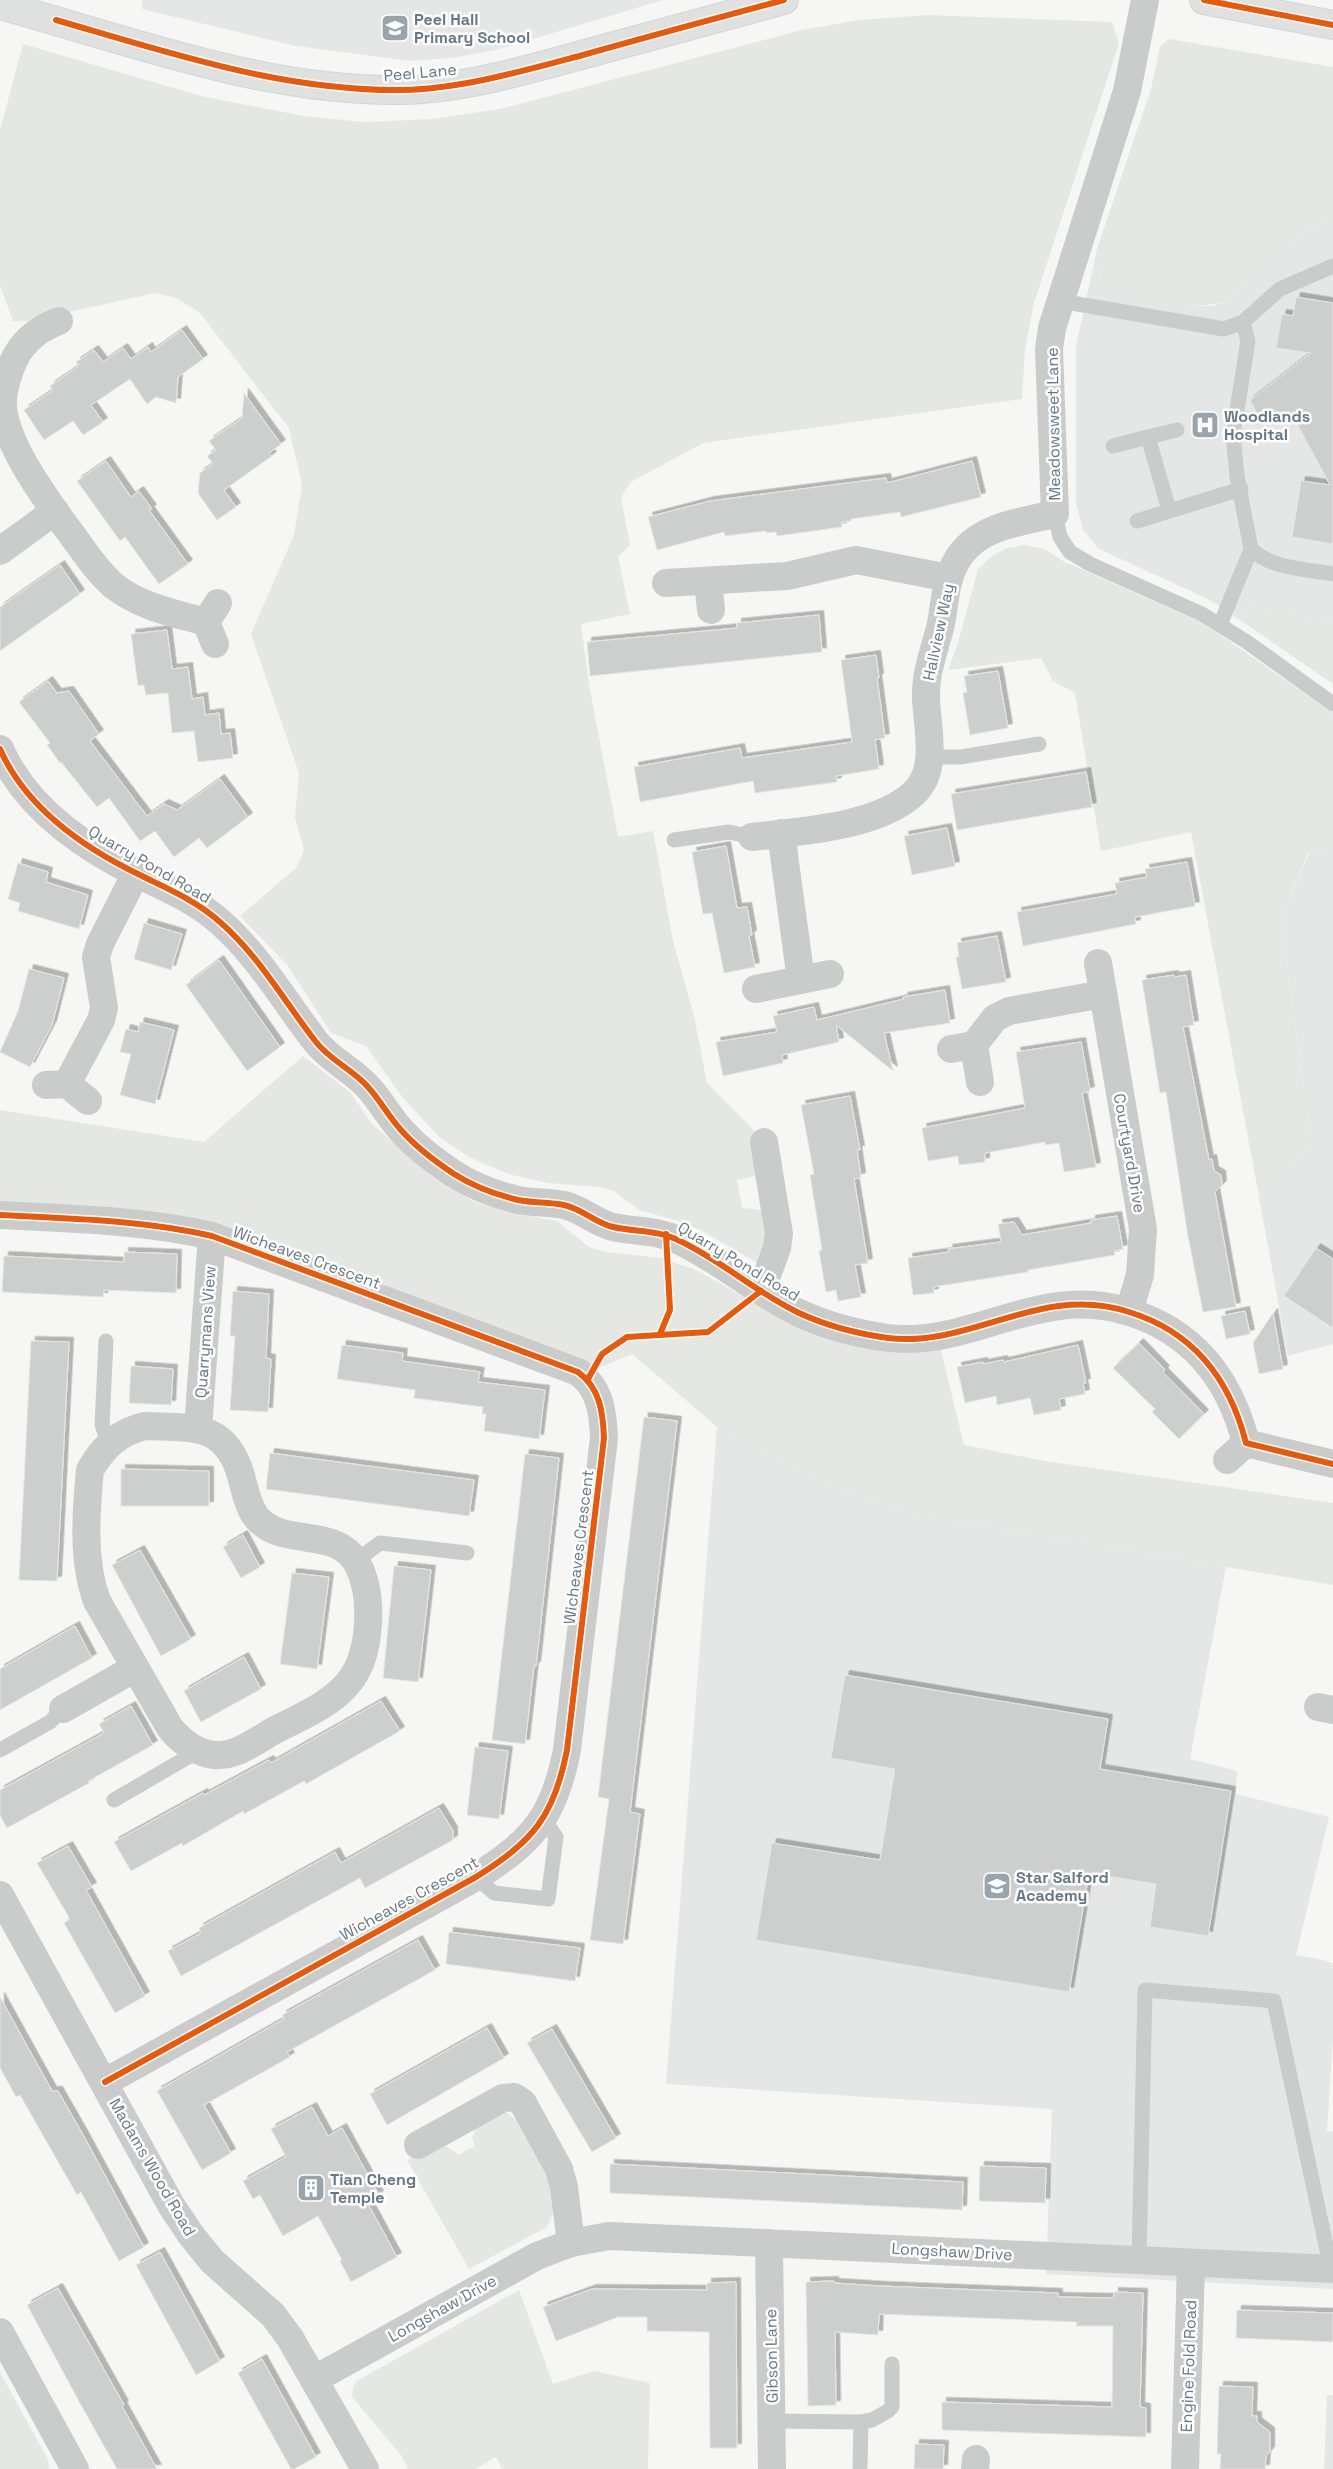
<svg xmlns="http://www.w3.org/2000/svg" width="1333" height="2469" font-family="'Space Grotesk',sans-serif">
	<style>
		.built { fill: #e5e6e6 }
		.green { fill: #e5e8e2 }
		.building { fill: #cdcfcf; stroke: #e6e6e4; filter: url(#shadow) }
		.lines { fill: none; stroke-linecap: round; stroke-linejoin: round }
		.primary-casing { stroke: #d3d4d4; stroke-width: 30 }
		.service { stroke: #cacccc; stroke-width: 15 }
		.minor { stroke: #cacccc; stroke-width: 28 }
		.tertiary { stroke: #cacccc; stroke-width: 28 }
		.primary { stroke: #dfe0e0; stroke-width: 28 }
		.cycleway-casing { stroke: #fff; stroke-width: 9 }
		.cycleway { stroke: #e8590c; stroke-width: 6 }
		.labels { text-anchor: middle; stroke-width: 5; stroke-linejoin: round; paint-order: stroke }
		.poi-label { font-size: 16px; font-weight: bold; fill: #657985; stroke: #fff; text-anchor: start }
		.street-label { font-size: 16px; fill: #657985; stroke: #fff }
	</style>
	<defs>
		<filter id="shadow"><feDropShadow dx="4.5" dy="-4.5" stdDeviation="0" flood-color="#0004"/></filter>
	</defs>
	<rect width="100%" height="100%" fill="#f6f6f5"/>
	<g class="built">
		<path d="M142 0H663L496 50 451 58 410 61 296 46 142 9Z"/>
		<path d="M1333 221V622L1247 605 1240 620 1210 600 1099 549 1083 530 1076 503V346L1097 249 1099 273 1106 288 1192 306H1213L1228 300 1311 226Z"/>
		<path d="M1333 847V1344L1288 1356 1259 1197 1273 1177 1312 1149 1281 919 1309 853Z"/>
		<path d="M717 1427 824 1483 914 1514 1226 1567 1190 1759 1237 1771 1236 1794 1329 1817 1296 1955 1324 1960 1333 1964V2037L1327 2132 1333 2131V2289L1046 2274 1052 2109 666 2084Z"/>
		<path d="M1327 2395H1333V2469H1324Z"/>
	</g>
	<g class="green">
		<path d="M928 15 1112 22 1119 43 1034 303 1025 349 1022 399 703 443 631 482 621 497 630 545 618 557 630 614 581 624 589 684 618 837 653 831 673 941 694 1016 707 1083 753 1129 759 1169 755 1176 737 1180 742 1208C748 1209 757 1208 761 1211 778 1223 764 1249 758 1263L698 1229 678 1221 639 1210 614 1191 599 1187 548 1183 508 1174 469 1157 439 1137 403 1098 366 1046 331 1033 288 966 240 916 297 867 304 849 295 818 299 773 251 634 294 535 302 485 289 428 199 312 176 298 155 293 29 321H13L0 285V130L23 44 201 96 304 116 363 122 433 119 500 109 802 30 859 20Z"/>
		<path d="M1169 39 1333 67V221L1311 226 1228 300C1190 315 1145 296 1106 288L1099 273 1097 249 1151 89 1160 46Z"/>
		<path d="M1025 545 1045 549 1063 561 1203 623 1333 713V847L1308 853 1281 919 1312 1149 1273 1177 1259 1197 1191 832 1101 851 1075 693 1053 681 1041 658 948 670 958 643 978 569 992 556 1007 548Z"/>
		<path d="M1247 605 1333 622V684L1240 620Z"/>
		<path d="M303 1056 351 1093 371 1123 435 1179 473 1201 508 1212 557 1221 589 1247 606 1252 662 1258 698 1271 791 1323 868 1348 906 1353 941 1350 964 1445 1045 1461 1333 1503V1585L914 1514 824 1483 717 1427 632 1354 591 1371 251 1237 0 1203V1110L204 1142Z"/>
		<path d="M506 2113C530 2123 555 2179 555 2205 554 2212 550 2220 547 2227L469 2269 407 2160C427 2149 439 2136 458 2155L475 2146 472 2138 477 2125 497 2114Z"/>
		<path d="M519 2290 553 2384 594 2371 650 2383 648 2469H503L496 2457 475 2469H408L401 2455 352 2397 353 2388 357 2381Z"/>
		<path d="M0 2372 48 2460 49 2469H0Z"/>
	</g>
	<g class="building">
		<path d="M1296 297 1333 303V544L1292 537 1301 481 1330 485 1296 422 1258 415 1250 400 1311 353 1276 348 1282 314 1293 316Z"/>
		<path d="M182 330 203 359 178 377 176 403 156 397 147 404 130 379 91 405 103 422 83 435 73 421 44 440 24 410 53 390 50 386 79 366 76 362 94 350 103 362 123 348 131 359 148 347 151 352Z"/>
		<path d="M244 393 281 444 269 453 272 456 224 490 236 507 217 520 198 493 200 473 213 464 207 456 216 450 209 441 242 418Z"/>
		<path d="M106 461 131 497 139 491 152 509 149 510 188 564 159 584 125 537 120 541 77 481Z"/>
		<path d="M972 461 981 497 901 517 900 512 851 519V521L841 522 842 527 777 536 776 532 766 533V531L725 536 724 532 657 550 648 517 710 501 886 478 887 483Z"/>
		<path d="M60 565 80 594 0 651V607Z"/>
		<path d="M819 615 822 652 590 676 587 642 737 628V623Z"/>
		<path d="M167 630 172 669 188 667 192 699 203 697 205 715 219 713 221 734 230 733 233 758 198 762 194 731 172 733 168 693 146 695 144 685 138 686 131 634Z"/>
		<path d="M876 655 879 678H877L885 738 875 740 879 769 836 776 837 782 755 793 753 781 640 802 634 767 740 748 742 758 852 742 841 660Z"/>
		<path d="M998 671 1008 728 970 735 963 693 967 692 964 676Z"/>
		<path d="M48 681 57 693 69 691 99 734 90 741 147 816 164 804 177 810 220 779 248 817 207 848 199 838 174 857 155 831 140 841 109 798 97 807 61 762 60 763 47 745 50 743 19 702Z"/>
		<path d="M1086 772 1092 807 957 830 951 794Z"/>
		<path d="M947 828 955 866 912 875 904 836Z"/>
		<path d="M726 846 737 908 747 907 752 935 749 936 755 967 724 973 712 913 703 914 692 852Z"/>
		<path d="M1187 862 1195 906 1135 917 1136 924 1023 946 1017 912 1117 894 1115 883 1147 877 1145 869Z"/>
		<path d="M18 863 48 872 46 882 88 895 79 929 18 911 20 903 8 899Z"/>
		<path d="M144 923 182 934 171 970 134 959Z"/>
		<path d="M997 936 1006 982 962 989 956 957H959L957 943Z"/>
		<path d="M219 960 280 1047 247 1071 186 985Z"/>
		<path d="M29 969 64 978 52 1025 30 1067 0 1052 18 1011Z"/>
		<path d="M1174 975 1175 977 1186 975 1194 1025 1183 1027 1209 1160 1212 1159 1214 1171 1221 1175 1222 1185 1215 1192 1236 1307 1203 1312 1187 1231 1166 1092 1160 1093 1142 980Z"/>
		<path d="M945 990 950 1023 884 1033 893 1071 836 1025 839 1042 782 1055 783 1063 723 1076 716 1042 777 1032 773 1016 814 1007 817 1020 904 999 903 997Z"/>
		<path d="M140 1022 174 1030 155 1104 120 1095 131 1054 120 1052 126 1029 138 1032Z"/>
		<path d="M1081 1042 1090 1091 1082 1093 1096 1167 1064 1172 1059 1143 1045 1145V1142L985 1153V1162L959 1165 958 1156 928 1161 922 1128 1025 1108 1016 1052Z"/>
		<path d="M850 1096 860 1150H857L861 1177 854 1179 868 1263 855 1265 861 1297 838 1301 836 1290 826 1292 819 1251 822 1250 810 1175 814 1174 801 1105Z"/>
		<path d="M1117 1216 1123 1249 1114 1251 1115 1255 1028 1270V1272L933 1287 934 1293 913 1295 908 1258 949 1252 948 1249 1001 1242 998 1224 1014 1222 1022 1235 1091 1223V1220Z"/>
		<path d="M1316 1248 1333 1259V1328L1284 1296Z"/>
		<path d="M124 1252 177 1254 176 1293 104 1290 103 1297 2 1292 4 1256 124 1262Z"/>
		<path d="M233 1291 269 1294 266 1358 271 1359 268 1412 230 1410 235 1336H230Z"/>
		<path d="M1245 1311 1250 1334 1226 1339 1221 1316Z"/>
		<path d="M1273 1313 1283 1369 1259 1374 1253 1343Z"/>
		<path d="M31 1341 69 1342 57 1581 19 1580Z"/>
		<path d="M1139 1343 1165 1370 1163 1372 1204 1414 1179 1439 1152 1412 1155 1409 1113 1368Z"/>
		<path d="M342 1345 403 1353 402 1361 480 1372 478 1382 545 1390 539 1439 484 1431 486 1414H482L483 1407 414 1398 415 1390 337 1379Z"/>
		<path d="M1078 1345 1086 1383H1083L1085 1394 1059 1399 1061 1410 1034 1415 1030 1398 997 1405 996 1396 965 1403 957 1367 983 1362V1364L1003 1360 1004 1362Z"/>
		<path d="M131 1366 173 1369 171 1405 129 1403Z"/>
		<path d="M644 1417 677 1421 634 1779 630 1812 640 1814 623 1944 590 1940 609 1799 598 1797Z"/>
		<path d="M270 1453 474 1480 469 1516 266 1489Z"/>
		<path d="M525 1454 559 1458 536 1666H534L525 1744 492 1740Z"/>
		<path d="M121 1469 209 1471V1506H121Z"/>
		<path d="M243 1535 260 1567 241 1578 223 1547Z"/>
		<path d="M140 1550 191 1639 161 1656 112 1565Z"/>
		<path d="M394 1566 431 1570 418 1682 383 1678Z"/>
		<path d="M292 1573 329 1577 317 1669 280 1664Z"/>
		<path d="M75 1626 92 1658 0 1710V1669Z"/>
		<path d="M244 1657 261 1689 201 1722 184 1691Z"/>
		<path d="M845 1675 1108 1719 1100 1769 1231 1791 1208 1936 1150 1927 1156 1884 1089 1873 1069 1992 756 1940 772 1843 880 1860 895 1769 831 1758Z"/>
		<path d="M381 1701 400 1731 306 1784 304 1781 244 1814 243 1811 183 1846 182 1843 131 1871 114 1842 203 1793 204 1795 269 1760 271 1763Z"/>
		<path d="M131 1706 153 1745 88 1781 89 1783 7 1828 0 1815V1790L104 1733 99 1724Z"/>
		<path d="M475 1747 508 1751 499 1819 467 1815Z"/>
		<path d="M439 1808 453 1831V1840L365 1888 360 1878 181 1976 168 1951 201 1933 199 1928 335 1852 341 1863Z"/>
		<path d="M68 1846 92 1887 86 1890 145 1996 115 2013 64 1923 70 1919 37 1863Z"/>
		<path d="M449 1932 580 1948 575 1981 446 1964Z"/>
		<path d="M418 1940 435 1970 287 2052 290 2057 204 2105 231 2153 202 2170 157 2091 284 2019 282 2015Z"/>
		<path d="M0 1997 52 2091H58L82 2133 144 2247 119 2261 81 2192 77 2195 20 2095 16 2097 0 2068Z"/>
		<path d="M487 2028 504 2058 387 2125 370 2094Z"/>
		<path d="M552 2029 616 2138 592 2152 527 2043Z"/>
		<path d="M312 2107 328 2136 342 2128 379 2195 367 2202 397 2257 351 2282 340 2261 342 2260 318 2216 283 2236 260 2195 253 2199 243 2181 286 2157 271 2129Z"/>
		<path d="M610 2164 963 2182 962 2210 610 2193Z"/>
		<path d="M980 2166 1046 2168 1045 2203 979 2201Z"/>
		<path d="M160 2252 220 2361 196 2375 136 2265Z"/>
		<path d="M834 2281V2283L880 2286 1058 2293V2297L1114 2298V2292L1143 2293 1140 2407 1146 2408V2437L942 2430V2402L1112 2407 1113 2326H1076L1077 2322 879 2314 878 2335 835 2332 836 2405 808 2406 806 2282Z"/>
		<path d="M736 2282 737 2448H710L709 2332 647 2331V2317H618L556 2341 543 2307 592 2289 707 2290V2283Z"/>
		<path d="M58 2288 124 2405 122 2406 157 2469H117L81 2405 27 2305Z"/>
		<path d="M1237 2310 1333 2313V2342L1236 2338Z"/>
		<path d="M262 2359 316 2457 294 2469H291L238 2373Z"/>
		<path d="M1219 2386 1253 2387 1252 2416H1257V2422L1270 2432V2451L1266 2456 1265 2469H1220L1221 2454H1217Z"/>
		<path d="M915 2444 944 2445 943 2469H914Z"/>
	</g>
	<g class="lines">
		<defs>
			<g id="primary">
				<path d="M1204 0 1333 25"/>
				<path d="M0 5C132 41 264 92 402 90 462 89 527 70 585 54 651 36 717 18 784 0"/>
			</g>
		</defs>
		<use href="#primary" class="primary-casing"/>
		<g class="service">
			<path d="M1060 301 1224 329 1243 322 1280 289 1333 266"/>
			<path d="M1243 322 1248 341 1233 435 1237 476 1251 549"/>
			<path d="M1148 437 1177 430"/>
			<path d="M1113 446 1148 437 1169 510"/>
			<path d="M1055 514 1060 537 1070 552 1090 564 1202 614 1247 642 1333 704"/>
			<path d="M1137 521 1241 489"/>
			<path d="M1220 625 1251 549C1272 569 1305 569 1333 574"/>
			<path d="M930 757H961L1039 744"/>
			<path d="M674 840 729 832 752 837"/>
			<path d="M106 1341 102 1425 109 1444"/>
			<path d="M356 1561 380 1543 467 1553"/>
			<path d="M0 1750 50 1722 63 1709"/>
			<path d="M114 1800 200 1750"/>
			<path d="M476 1877 494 1893 548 1899 556 1837 543 1818"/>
			<path d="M1139 2260 1145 1990 1274 2001 1331 2269"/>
			<path d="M772 2421 861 2422 872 2420 888 2411 892 2407V2364"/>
			<path d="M860 2469 861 2422"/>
		</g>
		<g class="minor">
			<path d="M59 321C35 330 18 345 10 370 6 381 2 395 3 407 6 445 44 496 66 527 81 546 95 570 114 586 141 607 174 613 206 622"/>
			<path d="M0 551 55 511"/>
			<path d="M708 581 711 610"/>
			<path d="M666 583 787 576 856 560 949 578"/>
			<path d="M215 644 206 622 218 603"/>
			<path d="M0 749C26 808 84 848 140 875 168 889 197 901 220 922 259 956 284 1001 316 1042 330 1060 353 1070 368 1087 380 1100 389 1117 401 1130 415 1146 436 1162 454 1174 473 1186 497 1195 518 1200 533 1203 549 1202 564 1205 582 1209 596 1223 613 1227 636 1232 659 1230 680 1241 722 1261 757 1293 799 1313 825 1325 859 1334 888 1338 972 1348 1040 1283 1129 1312 1194 1332 1230 1380 1246 1443L1333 1464"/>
			<path d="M781 833 801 980"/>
			<path d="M752 837C801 831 878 827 914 793 939 770 927 728 926 698 925 674 934 651 940 628 944 612 944 595 949 579 963 528 1011 524 1055 514L1049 349 1052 328 1127 91 1145 0"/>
			<path d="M1098 963 1143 1229 1140 1275 1129 1311"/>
			<path d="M756 989 830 974"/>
			<path d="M974 1045 995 1018 1009 1011 1103 994"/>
			<path d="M951 1049 974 1045 980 1082"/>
			<path d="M67 1084 101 1020 104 1008 96 957 100 944 136 873"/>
			<path d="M46 1085 67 1084 88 1101"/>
			<path d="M0 1215C71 1219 143 1220 212 1236L578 1372C600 1388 603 1412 604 1438L567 1750C554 1817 533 1841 476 1877L105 2082"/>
			<path d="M761 1291 777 1248 779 1234 764 1142"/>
			<path d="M145 1426C191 1428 226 1422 241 1476 245 1490 248 1507 257 1518 283 1548 336 1526 357 1563 374 1594 372 1654 349 1682 331 1705 298 1718 273 1731 256 1741 235 1757 214 1755 196 1753 181 1741 170 1728L97 1601C82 1561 86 1512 90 1470 103 1447 119 1432 145 1426Z"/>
			<path d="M198 1428 212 1236"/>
			<path d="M1227 1460 1246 1443"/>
			<path d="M1318 1707 1333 1710"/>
			<path d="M63 1709 135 1668"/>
			<path d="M418 2145 503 2098 514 2097 523 2103 559 2169 564 2187 571 2243"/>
			<path d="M769 2243 772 2469"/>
			<path d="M0 2332 75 2469"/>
			<path d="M315 2379 537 2256 571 2243 609 2236 1333 2269"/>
			<path d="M975 2469 976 2459"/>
			<path d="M1185 2469 1191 2263"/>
		</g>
		<path class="tertiary" d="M0 1895 171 2205 191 2235 212 2261 273 2315 290 2338 365 2469"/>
		<use href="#primary" class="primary"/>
		<defs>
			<g id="cycleway">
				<path d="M1204 0 1333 25"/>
				<path d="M56 20C170 53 282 91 402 90 461 89 527 70 583 55 650 36 717 18 784 0"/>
				<path d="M0 749C26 808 84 848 140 875 168 889 197 901 220 922 259 956 284 1001 316 1042 330 1060 353 1070 368 1087 380 1100 389 1117 401 1130 415 1146 436 1162 454 1174 473 1186 497 1195 518 1200 533 1203 549 1202 564 1205 582 1209 596 1223 613 1227 636 1232 659 1230 680 1241 722 1261 757 1293 799 1313 825 1325 859 1334 888 1338 972 1348 1040 1283 1129 1312 1194 1332 1230 1380 1246 1443L1333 1464"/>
				<path d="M0 1215C71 1219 143 1220 212 1236L578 1372C600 1388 603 1412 604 1438L567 1750C554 1817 533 1841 476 1877L105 2082"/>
				<path d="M660 1334 670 1310 666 1234"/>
				<path d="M588 1379 602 1354 627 1337 708 1332 761 1291"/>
			</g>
		</defs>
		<use href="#cycleway" class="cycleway-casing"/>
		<use href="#cycleway" class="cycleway"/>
	</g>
	<defs>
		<symbol id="school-square" viewBox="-11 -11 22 22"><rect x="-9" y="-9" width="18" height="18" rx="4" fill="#98a5ac" stroke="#fff"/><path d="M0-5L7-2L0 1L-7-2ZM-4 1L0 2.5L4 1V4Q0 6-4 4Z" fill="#fff"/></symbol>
		<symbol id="hospital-square" viewBox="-11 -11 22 22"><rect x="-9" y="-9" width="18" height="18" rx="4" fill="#98a5ac" stroke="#fff"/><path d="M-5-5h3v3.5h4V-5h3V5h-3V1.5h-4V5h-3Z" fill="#fff"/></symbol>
		<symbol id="building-square" viewBox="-11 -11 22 22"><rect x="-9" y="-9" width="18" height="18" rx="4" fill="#98a5ac" stroke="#fff"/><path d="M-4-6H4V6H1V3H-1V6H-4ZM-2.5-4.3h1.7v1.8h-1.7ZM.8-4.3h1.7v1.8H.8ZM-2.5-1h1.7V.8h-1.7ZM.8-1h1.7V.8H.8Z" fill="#fff"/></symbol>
	</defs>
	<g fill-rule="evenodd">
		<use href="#school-square" x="379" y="12" width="32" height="32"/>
		<use href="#hospital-square" x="1189" y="409" width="32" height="32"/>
		<use href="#school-square" x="981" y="1870" width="32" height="32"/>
		<use href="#building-square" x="295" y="2172" width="32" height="32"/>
	</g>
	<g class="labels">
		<g class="poi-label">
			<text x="414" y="25">Peel Hall<tspan x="414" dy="18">Primary School</tspan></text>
			<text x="1224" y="422">Woodlands<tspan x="1224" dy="18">Hospital</tspan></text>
			<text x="1016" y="1883">Star Salford<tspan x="1016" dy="18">Academy</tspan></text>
			<text x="330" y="2185">Tian Cheng<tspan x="330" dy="18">Temple</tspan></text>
		</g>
		<g class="street-label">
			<text transform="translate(420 72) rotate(-5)" y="6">Peel Lane</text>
			<text transform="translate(1053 424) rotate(-91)" y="6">Meadowsweet Lane</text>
			<text transform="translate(938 632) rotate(-78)" y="6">Hallview Way</text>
			<text transform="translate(150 864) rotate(30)" y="6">Quarry Pond Road</text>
			<text transform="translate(1130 1153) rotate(80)" y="6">Courtyard Drive</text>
			<text transform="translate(307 1257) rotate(20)" y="6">Wicheaves Crescent</text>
			<text transform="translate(739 1261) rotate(31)" y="6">Quarry Pond Road</text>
			<text transform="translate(205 1332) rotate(-86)" y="6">Quarrymans View</text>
			<text transform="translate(578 1547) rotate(-83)" y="6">Wicheaves Crescent</text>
			<text transform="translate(409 1898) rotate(-29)" y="6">Wicheaves Crescent</text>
			<text transform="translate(153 2167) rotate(60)" y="6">Madams Wood Road</text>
			<text transform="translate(952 2251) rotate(3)" y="6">Longshaw Drive</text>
			<text transform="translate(442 2308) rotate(-29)" y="6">Longshaw Drive</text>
			<text transform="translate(771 2356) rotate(-91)" y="6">Gibson Lane</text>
			<text transform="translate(1188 2366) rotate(-88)" y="6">Engine Fold Road</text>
		</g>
	</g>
</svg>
